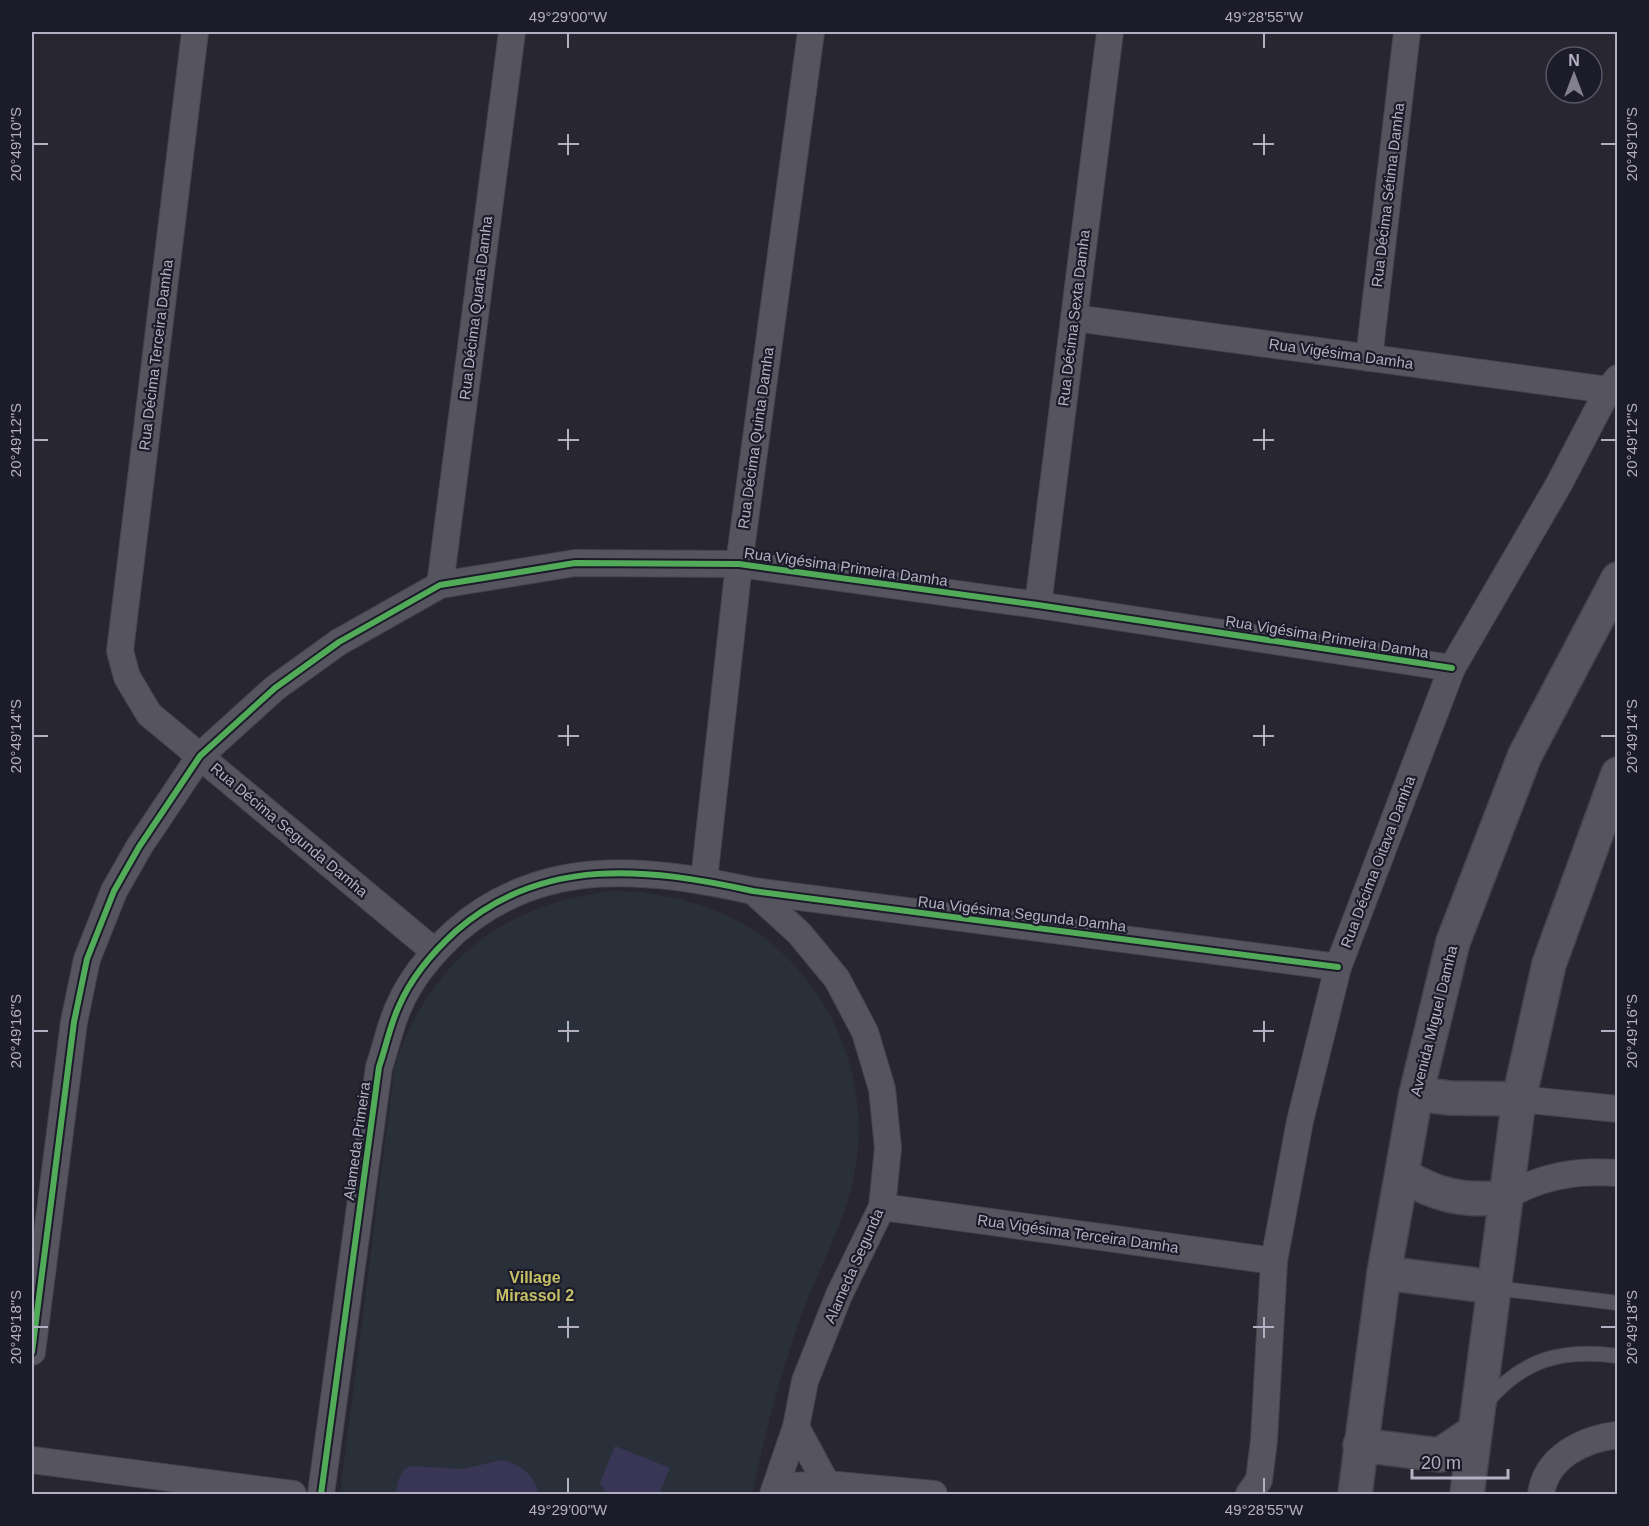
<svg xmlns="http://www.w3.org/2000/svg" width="1649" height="1526" font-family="Arial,sans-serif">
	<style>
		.green { fill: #2a303a }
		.water { fill: #393655 }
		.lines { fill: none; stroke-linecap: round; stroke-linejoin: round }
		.service-casing { stroke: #45434b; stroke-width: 16 }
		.minor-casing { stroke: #45434b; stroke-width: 28 }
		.tertiary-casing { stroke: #45434b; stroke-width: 36 }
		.service { stroke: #56555f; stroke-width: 14 }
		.minor { stroke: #56555f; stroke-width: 26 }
		.tertiary { stroke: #56555f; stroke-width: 33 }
		.cycleway-casing { stroke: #1c1b2a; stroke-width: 10 }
		.cycleway { stroke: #51ab58; stroke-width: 6 }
		.ticks { fill: none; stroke: #b2b0c2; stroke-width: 2 }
		.labels { text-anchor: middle; stroke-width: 4.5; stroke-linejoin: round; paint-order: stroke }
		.street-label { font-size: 15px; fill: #b2b0c2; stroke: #1c1b2a }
		.neighbourhood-label { font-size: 16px; font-weight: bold; fill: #c5c067; stroke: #1c1b2a }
		.neatline { fill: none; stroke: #b2b0c2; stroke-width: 2 }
		.ticks-label { font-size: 15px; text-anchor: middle; fill: #b2b0c2 }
	</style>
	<rect width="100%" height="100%" fill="#282630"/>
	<path class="green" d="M610 891C680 892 749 913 797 968 853 1031 872 1115 849 1197 836 1238 815 1278 800 1319 780 1376 764 1436 752 1494H340L395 1064C432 960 501 906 610 891Z"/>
	<g class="water">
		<path d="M615 1446 670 1468 659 1494H607L600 1483Z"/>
		<path d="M502 1460C521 1465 534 1474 539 1494H396C397 1483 399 1472 410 1466L463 1469Z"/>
	</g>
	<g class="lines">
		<defs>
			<g id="service">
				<path d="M1495 1288 1618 1303"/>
				<path d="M1485 1404C1522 1359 1562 1348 1618 1356"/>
			</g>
			<g id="minor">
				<path d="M195 32 120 651 127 677 149 714 434 951"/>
				<path d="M1074 318 1608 390"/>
				<path d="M1369 358 1407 32"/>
				<path d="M440 585 512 32"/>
				<path d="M1038 605 1110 32"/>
				<path d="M704 880 739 564 811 32"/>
				<path d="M753 891 799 933 837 979 865 1032 882 1089 888 1148 882 1207 839 1295 805 1381 796 1427 773 1494"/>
				<path d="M1519 1099 1618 1109"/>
				<path d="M1505 1197C1541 1176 1576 1170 1618 1173"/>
				<path d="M882 1207 1274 1261"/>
				<path d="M32 1352 74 1022 87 959 114 891 139 847 200 756 275 688 339 642 440 585 575 563 739 564 1038 605 1452 668"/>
				<path d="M796 1427 832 1494"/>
				<path d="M32 1460 293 1494"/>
				<path d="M776 1487 826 1484 934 1494"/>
				<path d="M321 1494 379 1067C386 1047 390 1025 399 1006 411 978 434 951 456 931 543 855 649 868 753 891L1338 967"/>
				<path d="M1249 1494 1259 1480 1264 1440 1274 1261 1300 1121 1338 967 1452 668 1559 484 1608 390 1618 378"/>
				<path d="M1541 1494C1546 1457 1583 1439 1618 1435"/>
			</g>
			<g id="tertiary">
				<path d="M1416 1094 1450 1098 1519 1099"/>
				<path d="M1402 1174C1435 1196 1466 1202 1505 1197"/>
				<path d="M1384 1273 1494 1287"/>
				<path d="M1360 1445 1440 1455 1474 1432"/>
				<path d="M1355 1494 1384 1273 1416 1094 1453 942 1525 755 1618 579"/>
				<path d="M1467 1494 1519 1099 1549 964 1618 774"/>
			</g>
		</defs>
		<use href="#service" class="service-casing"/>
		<use href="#minor" class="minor-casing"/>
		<use href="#tertiary" class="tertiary-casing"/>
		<use href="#service" class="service"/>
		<use href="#minor" class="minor"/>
		<use href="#tertiary" class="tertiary"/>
		<defs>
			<g id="cycleway">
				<path d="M32 1352 74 1022 87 959 114 891 139 847 200 756 275 688 339 642 440 585 575 563 739 564 1038 605 1452 668"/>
				<path d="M321 1494 379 1067C386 1047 390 1025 399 1006 411 978 434 951 456 931 543 855 649 868 753 891L1338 967"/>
			</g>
		</defs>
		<use href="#cycleway" class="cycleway-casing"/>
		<use href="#cycleway" class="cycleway"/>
	</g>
	<path class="ticks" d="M568 33V48M1264 33V48M568 134V155M1264 134V155M33 144H48M558 144H579M1253 144H1274M1601 144H1616M568 429V450M1264 429V450M33 440H48M558 440H579M1253 440H1274M1601 440H1616M568 725V746M1264 725V746M33 736H48M558 736H579M1253 736H1274M1601 736H1616M568 1021V1042M1264 1021V1042M33 1031H48M558 1031H579M1253 1031H1274M1601 1031H1616M568 1317V1338M1264 1317V1338M33 1327H48M558 1327H579M1253 1327H1274M1601 1327H1616M568 1478V1493M1264 1478V1493"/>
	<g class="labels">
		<g class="street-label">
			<text transform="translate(1388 195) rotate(-83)" y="5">Rua Décima Sétima Damha</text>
			<text transform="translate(476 308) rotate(-83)" y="5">Rua Décima Quarta Damha</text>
			<text transform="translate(1074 318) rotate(-83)" y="5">Rua Décima Sexta Damha</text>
			<text transform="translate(1341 354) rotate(8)" y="5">Rua Vigésima Damha</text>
			<text transform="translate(156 355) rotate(-83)" y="5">Rua Décima Terceira Damha</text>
			<text transform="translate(756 438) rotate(-82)" y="5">Rua Décima Quinta Damha</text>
			<text transform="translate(846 567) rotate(8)" y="5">Rua Vigésima Primeira Damha</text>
			<text transform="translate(1327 637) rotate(9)" y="5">Rua Vigésima Primeira Damha</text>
			<text transform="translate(289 830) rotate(40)" y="5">Rua Décima Segunda Damha</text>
			<text transform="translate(1378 862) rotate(-69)" y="5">Rua Décima Oitava Damha</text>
			<text transform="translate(1022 914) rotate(7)" y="5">Rua Vigésima Segunda Damha</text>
			<text transform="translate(1434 1021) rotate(-76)" y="5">Avenida Miguel Damha</text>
			<text transform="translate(357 1141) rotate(-82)" y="5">Alameda Primeira</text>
			<text transform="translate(1078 1234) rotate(8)" y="5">Rua Vigésima Terceira Damha</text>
			<text transform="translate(854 1266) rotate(-66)" y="5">Alameda Segunda</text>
		</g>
		<g class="neighbourhood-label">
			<text x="535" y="1283">Village<tspan x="535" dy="18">Mirassol 2</tspan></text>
		</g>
	</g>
	<rect width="1649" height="1526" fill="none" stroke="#1c1b2a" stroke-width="66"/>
	<g transform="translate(1574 75)"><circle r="28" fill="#1c1b2a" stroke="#585767" stroke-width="1.5"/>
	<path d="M0-4.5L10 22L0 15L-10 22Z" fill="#82808f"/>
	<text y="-9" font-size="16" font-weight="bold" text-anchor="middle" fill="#b2b0c2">N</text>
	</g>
	<path d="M1412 1469v9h96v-9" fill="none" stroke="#b2b0c2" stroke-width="3"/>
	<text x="1421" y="1469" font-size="18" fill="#b2b0c2" stroke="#1c1b2a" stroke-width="4.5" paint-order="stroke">20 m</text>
	<rect x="33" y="33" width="1583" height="1460" class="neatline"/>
	<g class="ticks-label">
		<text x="568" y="22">49°29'00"W</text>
		<text x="1264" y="22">49°28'55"W</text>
		<text transform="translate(16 144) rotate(-90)" y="5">20°49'10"S</text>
		<text transform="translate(1632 144) rotate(-90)" y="5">20°49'10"S</text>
		<text transform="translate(16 440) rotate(-90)" y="5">20°49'12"S</text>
		<text transform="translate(1632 440) rotate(-90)" y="5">20°49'12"S</text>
		<text transform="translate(16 736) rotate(-90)" y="5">20°49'14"S</text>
		<text transform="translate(1632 736) rotate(-90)" y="5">20°49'14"S</text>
		<text transform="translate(16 1031) rotate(-90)" y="5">20°49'16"S</text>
		<text transform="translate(1632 1031) rotate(-90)" y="5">20°49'16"S</text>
		<text transform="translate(16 1327) rotate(-90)" y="5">20°49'18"S</text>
		<text transform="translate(1632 1327) rotate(-90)" y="5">20°49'18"S</text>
		<text x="568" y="1515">49°29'00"W</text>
		<text x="1264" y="1515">49°28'55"W</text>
	</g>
</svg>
